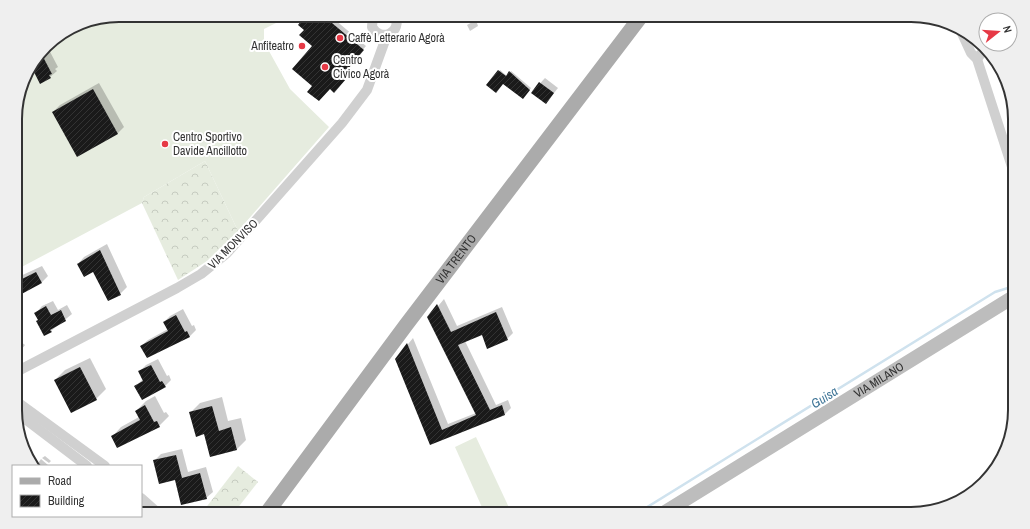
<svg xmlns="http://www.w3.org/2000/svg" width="1030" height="529" font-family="'Archivo Narrow',sans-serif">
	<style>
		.grass { fill: #e6ecdf }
		.forest { fill: url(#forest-crowns) }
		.shadow { fill: #0003 }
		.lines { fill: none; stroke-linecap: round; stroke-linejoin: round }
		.stream { stroke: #cfe2ee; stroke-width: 2.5 }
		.building { fill: url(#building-hatch) }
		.street { stroke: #d0d0d0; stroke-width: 10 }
		.secondary { stroke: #bdbdbd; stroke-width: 14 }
		.primary { stroke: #ababab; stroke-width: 15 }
		.poi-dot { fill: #e63946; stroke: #fff; stroke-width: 1.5 }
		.labels { text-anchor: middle; stroke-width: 4; stroke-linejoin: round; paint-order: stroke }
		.poi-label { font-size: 12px; fill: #333; stroke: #fff; text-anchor: start }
		.street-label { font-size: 12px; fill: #333; stroke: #fff }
		.water-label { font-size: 13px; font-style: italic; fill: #3f7597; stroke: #fff }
		.rim { fill: none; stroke: #333; stroke-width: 2 }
	</style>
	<defs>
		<pattern id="forest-crowns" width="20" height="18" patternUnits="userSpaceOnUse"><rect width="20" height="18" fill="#e6ecdf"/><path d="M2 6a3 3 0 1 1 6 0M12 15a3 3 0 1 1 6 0" fill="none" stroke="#c6cbc0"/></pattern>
		<pattern id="building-hatch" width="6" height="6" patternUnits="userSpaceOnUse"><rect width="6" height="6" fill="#1a1a1a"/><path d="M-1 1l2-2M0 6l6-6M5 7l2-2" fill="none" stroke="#333"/></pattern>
	</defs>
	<rect width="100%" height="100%" fill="#fff"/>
	<g class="grass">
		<path d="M119 15H274L278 22 264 29V42L290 89 329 127 238 231 205 161 144 197 142 203 16 270 15 112 26 73 50 41 79 23Z"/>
		<path d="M476 437 512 514H485L455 447Z"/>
	</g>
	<g class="forest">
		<path d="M205 161 238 231 207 261 178 280 142 203 144 197Z"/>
		<path d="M238 466 258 482 233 514H201Z"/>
	</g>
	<g class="shadow">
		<path d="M265 15H278L268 22Z"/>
		<path d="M308 15 313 20 317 15H339L334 19 366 46 344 72 348 75 337 89 313 86 314 46 305 30V18Z"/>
		<path d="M507 15H524L521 19H516L512 22H506Z"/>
		<path d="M476 20 478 26 470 31 467 25Z"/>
		<path d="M47 46 58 67 55 69 57 71 50 77 32 65Z"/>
		<path d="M500 70 507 76 511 71 531 88 523 98 503 83 488 85Z"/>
		<path d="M545 78 558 88 550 98 532 92Z"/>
		<path d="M99 83 124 127 117 134 53 112 60 105Z"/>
		<path d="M107 244 127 287 120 294 94 271 78 264 84 257Z"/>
		<path d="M42 266 48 276 41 283 20 294 23 301 16 308V278Z"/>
		<path d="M444 299 457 326 502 307 513 333 507 339 482 334 465 341 496 405 508 400 511 408 505 414 431 444 396 359 413 338 448 424 476 413 429 317Z"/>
		<path d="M53 301 58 310 67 305 72 314 51 331 39 319 36 313 42 306Z"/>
		<path d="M183 309 192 326 194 325 196 330 190 336 147 357 141 346 148 340 168 329 164 322 170 316Z"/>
		<path d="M16 338 25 345 16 356Z"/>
		<path d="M90 358 106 389 96 399 55 380 65 370Z"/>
		<path d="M158 359 167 376 169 375 171 380 165 386H136L143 379 139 372 146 365Z"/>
		<path d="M155 396 164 413 166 412 169 416 159 426 112 437 121 427 139 417 136 411 146 401Z"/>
		<path d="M222 397 228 421 241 418 246 440 237 449 205 433 190 413 200 403Z"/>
		<path d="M182 449 188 472 206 467 213 492 206 498 176 479 154 461 161 454Z"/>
		<path d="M45 456 51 461 49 463 42 458Z"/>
		<path d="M41 459 48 465 47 466H36Z"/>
	</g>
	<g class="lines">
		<g class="stream">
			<path d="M731 510 733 514"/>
			<path d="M636 514 995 292 1008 288 1015 290"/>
		</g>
	</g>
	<g class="building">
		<path d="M318 15H339L332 23 364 50 342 76 346 79 334 93 330 89 319 101 307 92 312 86 292 69 312 46 299 35 304 30 298 25 304 17 309 22Z"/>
		<path d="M41 53 52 74 49 75 51 78 40 84 31 66Z"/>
		<path d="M498 70 506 76 509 71 530 90 523 99 503 84 496 93 486 85Z"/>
		<path d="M539 82 554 93 546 104 531 93Z"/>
		<path d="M93 89 118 134 77 157 52 112Z"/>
		<path d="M100 250 121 295 108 301 93 272 84 277 77 264Z"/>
		<path d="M36 272 42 283 16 297V282Z"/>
		<path d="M437 304 451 332 496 312 508 340 487 349 482 335 458 345 490 410 502 405 505 415 430 445 395 359 407 343 442 430 476 415 427 317Z"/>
		<path d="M46 306 51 315 61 310 66 321 50 330 52 332 44 336 36 321 38 320 34 313Z"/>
		<path d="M176 315 185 332 187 331 190 337 147 358 140 346 168 331 163 322Z"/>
		<path d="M151 365 160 382 162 381 166 387 142 400 134 386 143 381 138 371Z"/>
		<path d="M80 367 97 400 71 413 54 380Z"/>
		<path d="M145 405 154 422 157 421 160 427 117 448 111 436 140 420 135 411Z"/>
		<path d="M212 406 219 431 231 427 237 450 210 457 204 434 196 437 189 412Z"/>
		<path d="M176 455 182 478 200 473 207 499 181 505 175 480 159 484 153 460Z"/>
	</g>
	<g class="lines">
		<g class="street">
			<path d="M373 15 372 27C381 43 403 32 395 15"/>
			<path d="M959 27 971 53 977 59 1014 173"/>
			<path d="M977 59 984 50"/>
			<path d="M16 372 177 288 201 274 227 253 342 123 367 90 387 35"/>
			<path d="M16 401 105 466"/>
			<path d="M16 412 87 466"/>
			<path d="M141 498 159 514"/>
		</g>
		<path class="secondary" id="s1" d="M662 514 1015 296"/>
		<path class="primary" id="s2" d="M266 514 406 325 642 15"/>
	</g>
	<g class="poi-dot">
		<circle cx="340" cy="38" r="4"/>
		<circle cx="302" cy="46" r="4"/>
		<circle cx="325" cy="67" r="4"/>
		<circle cx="165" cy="144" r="4"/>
	</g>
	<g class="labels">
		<g class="poi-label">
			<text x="348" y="42">Caffè Letterario Agorà</text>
			<text x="294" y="50" text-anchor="end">Anfiteatro</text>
			<text x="333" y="64">Centro<tspan x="333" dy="14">Civico Agorà</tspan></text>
			<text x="173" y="141">Centro Sportivo<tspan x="173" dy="14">Davide Ancillotto</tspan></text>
		</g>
		<g class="street-label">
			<text transform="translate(233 244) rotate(-45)" y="4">VIA MONVISO</text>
			<text dy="4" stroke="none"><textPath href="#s2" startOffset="318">VIA TRENTO</textPath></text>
			<text dy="4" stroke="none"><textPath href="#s1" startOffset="255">VIA MILANO</textPath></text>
		</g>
		<g class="water-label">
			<text transform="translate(824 397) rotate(-32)" y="5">Guisa</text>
		</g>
	</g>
	<path d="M0 0H1030V529H0ZM119 22H911A97 97 0 0 1 1008 119V410A97 97 0 0 1 911 507H119A97 97 0 0 1 22 410V119A97 97 0 0 1 119 22Z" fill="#efefef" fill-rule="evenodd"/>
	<path class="rim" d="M119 22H911A97 97 0 0 1 1008 119V410A97 97 0 0 1 911 507H119A97 97 0 0 1 22 410V119A97 97 0 0 1 119 22Z"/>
	<rect x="12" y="465" width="130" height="52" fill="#ffffff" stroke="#adadad"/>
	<rect x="20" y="478" width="20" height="6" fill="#ababab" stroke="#adadad"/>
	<text x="48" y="485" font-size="12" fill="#333333">Road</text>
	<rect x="20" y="495" width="20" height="12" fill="url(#building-hatch)" stroke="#adadad"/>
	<text x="48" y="505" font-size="12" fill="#333333">Building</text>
	<g transform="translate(998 32) rotate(73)"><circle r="19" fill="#ffffff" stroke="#adadad"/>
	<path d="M0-3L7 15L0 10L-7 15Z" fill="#e63946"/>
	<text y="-6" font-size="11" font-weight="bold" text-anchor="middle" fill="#333333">N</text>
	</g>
</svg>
